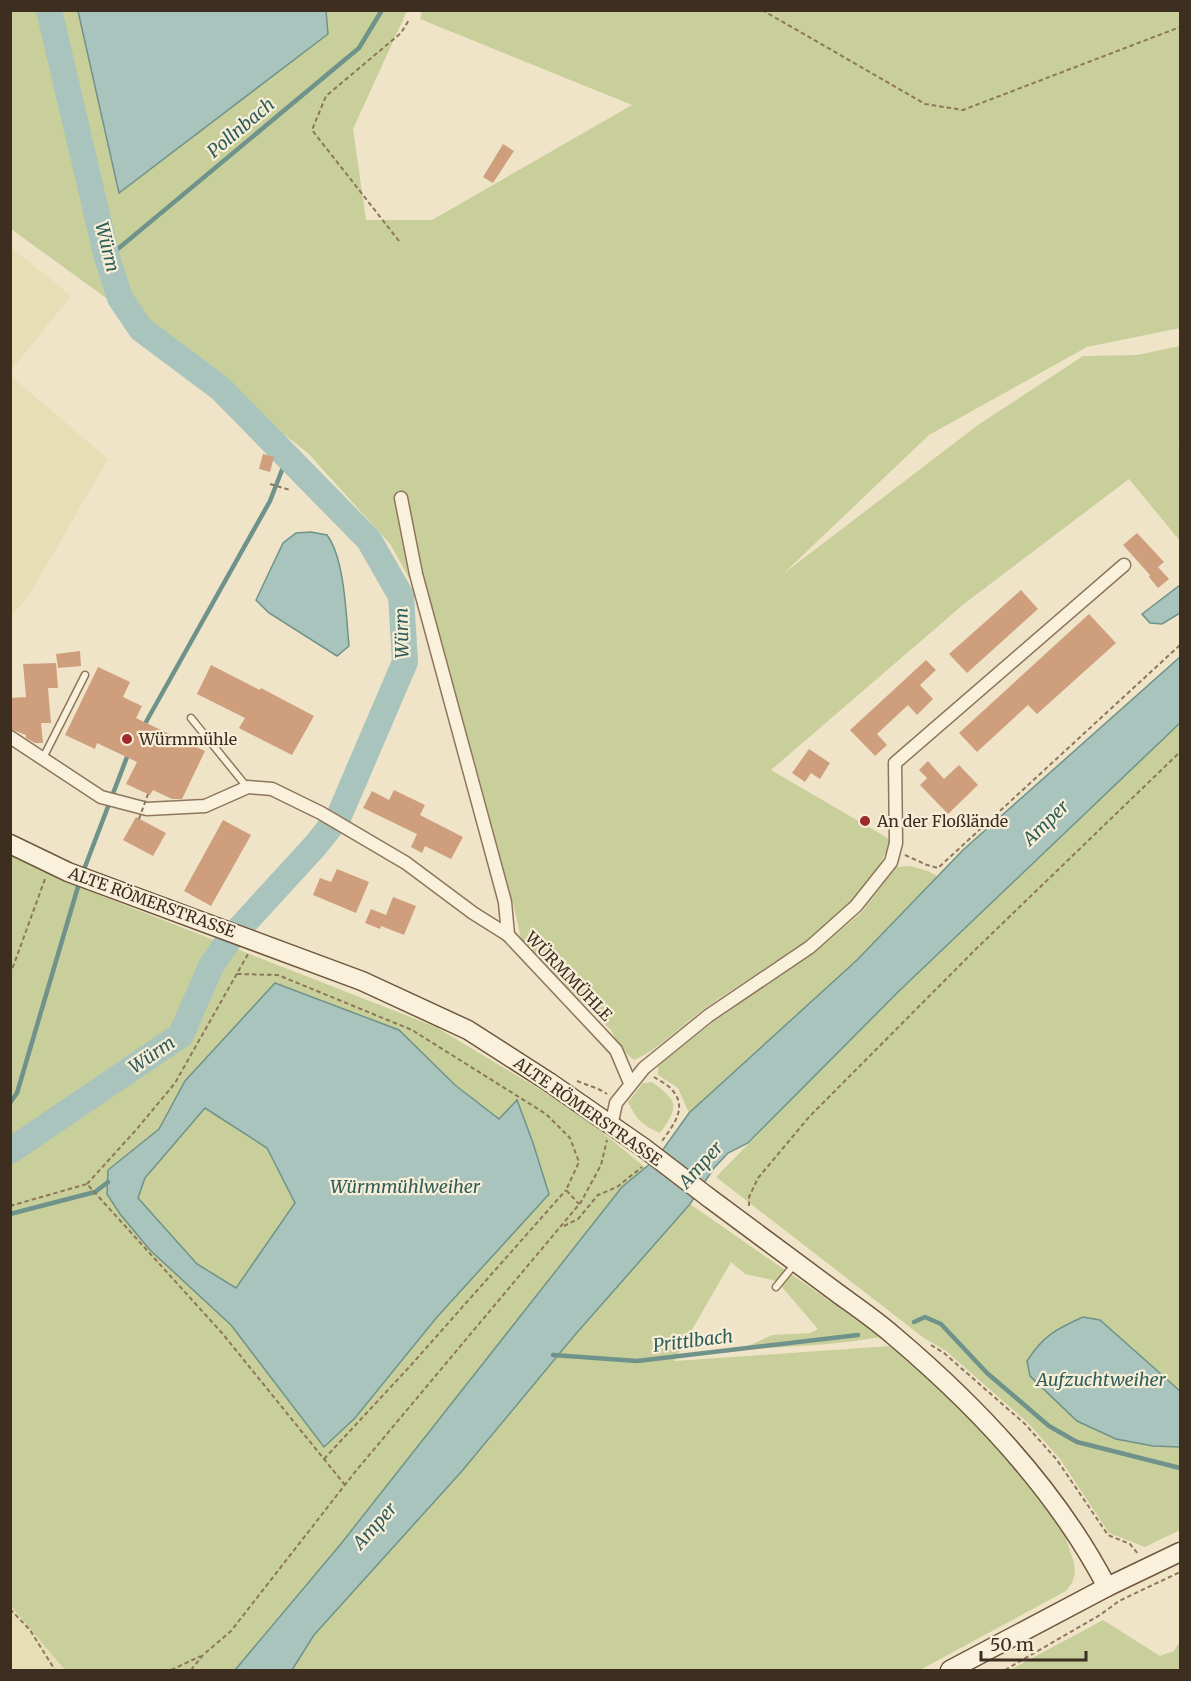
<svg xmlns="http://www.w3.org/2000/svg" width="1191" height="1681" font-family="Merriweather,serif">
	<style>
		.farmland { fill: #e6deb5 }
		.green { fill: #c9cf9b; fill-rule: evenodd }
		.water { fill: #a9c4bc; stroke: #6f938a; stroke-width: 1.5; fill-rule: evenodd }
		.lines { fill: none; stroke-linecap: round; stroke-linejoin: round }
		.stream { stroke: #6f938a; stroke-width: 4.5 }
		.river { stroke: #a9c4bc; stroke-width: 26 }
		.building { fill: #cf9f7d }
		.service-casing { stroke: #8d765c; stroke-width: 9 }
		.minor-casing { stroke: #8d765c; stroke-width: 15 }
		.secondary-casing { stroke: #6f573f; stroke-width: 21 }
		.path { stroke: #8d765c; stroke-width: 2; stroke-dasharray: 4.5 3; stroke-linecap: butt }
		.service { stroke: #faf1dc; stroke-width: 6 }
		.minor { stroke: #faf1dc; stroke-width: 12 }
		.secondary { stroke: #faf1dc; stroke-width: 18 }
		.secondary-bridge-casing { stroke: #6f573f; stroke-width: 21; stroke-linecap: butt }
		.path-bridge { stroke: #8d765c; stroke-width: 2; stroke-dasharray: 4.5 3; stroke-linecap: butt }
		.secondary-bridge { stroke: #faf1dc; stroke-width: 18 }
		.poi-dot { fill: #9e2a2b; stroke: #f7eed8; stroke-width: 2 }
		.labels { text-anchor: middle; stroke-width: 4.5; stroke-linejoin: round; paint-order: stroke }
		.poi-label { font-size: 16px; fill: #3d2e20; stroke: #f7eed8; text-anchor: start }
		.street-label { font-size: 16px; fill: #3d2e20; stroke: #f7eed8 }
		.water-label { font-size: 18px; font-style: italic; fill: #2f5d5a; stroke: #f7eed8 }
	</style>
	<rect width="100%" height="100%" fill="#f0e4c8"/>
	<g class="farmland">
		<path d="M11 247 71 296 11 370V246Z"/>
		<path d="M11 376 108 459 28 597 11 616Z"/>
		<path d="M11 1606 65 1670H11Z"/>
	</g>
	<g class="green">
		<path d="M11 11H78L119 193 328 34 326 11H407L353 129 366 220H432L632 105 420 19 422 11H1180V328L1087 347 929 435 783 574 978 425 1083 356 1137 355 1180 346V435L1178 444 1180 442V541L1129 479 964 604 771 770 891 840C861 921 769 962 704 1009 680 1026 661 1048 634 1060L622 1050 611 1030 522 944 514 907 439 631 390 544 308 453 124 311 11 229Z"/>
		<path d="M1180 723V1391L1100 1320 1082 1317 1153 1446 1180 1447V1530L1145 1547 1109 1533 1060 1459 1028 1423 946 1351 924 1338 716 1177 898 992Z"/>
		<path d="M10 849 56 878 436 1027 576 1111 646 1168 622 1187 340 1545 235 1670H65L11 1606ZM275 983 456 1085 500 1120 517 1100 437 1317 355 1418 247 1345 231 1325 150 1250 120 1214 107 1194 108 1170 159 1129Z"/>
		<path d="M910 866 928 871 937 876 857 960 689 1113 678 1088 658 1075V1066L713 1022 816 951 862 912 896 867Z"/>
		<path d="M652 1082C679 1102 679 1106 660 1133 643 1126 636 1119 628 1102L643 1083Z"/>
		<path d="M205 1108 267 1148 295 1203 236 1288 197 1264 138 1198 145 1179Z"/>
		<path d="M690 1204 785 1270 776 1281 745 1274 731 1262 674 1361 890 1346 957 1404 1028 1482 1064 1532 1074 1563 1075 1573 1072 1583 1066 1591 920 1670H292L314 1635 462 1471 574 1336Z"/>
		<path d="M791 1274 881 1337C835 1345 789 1347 742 1349L772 1335 810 1333 818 1329 781 1286Z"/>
		<path d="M1103 1620 1160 1656 1174 1651 1180 1641V1670H1010Z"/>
	</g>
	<g class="water">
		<path d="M78 11H326L328 34 119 193Z"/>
		<path d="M311 532 327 535C345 559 346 616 349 646L337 656 269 613 256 600 283 543 296 533Z"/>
		<path d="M1180 585V613L1162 624 1150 623 1142 614Z"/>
		<path d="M1180 657V723L898 992 748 1143 728 1153 714 1168 690 1204 574 1336 462 1471 314 1635 292 1670H235L340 1545 622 1187 657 1158 689 1113 857 960 963 850Z"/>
		<path d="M275 983 399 1030 455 1085 499 1119 517 1100 533 1143 549 1194 437 1317 355 1418 324 1447 231 1325 150 1250 120 1214 107 1194 108 1170 159 1129 185 1081ZM205 1108 267 1148 295 1203 236 1288 197 1264 138 1198 145 1178Z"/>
		<path d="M1083 1317 1100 1320 1180 1391V1447L1153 1446 1116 1439 1077 1421 1030 1376 1027 1361C1043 1336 1056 1329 1083 1317Z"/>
	</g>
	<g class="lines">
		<g class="stream">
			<path d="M107 258 359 48 382 10"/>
			<path d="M146 722 270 501 287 457"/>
			<path d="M83 872 127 757"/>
			<path d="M10 1103 17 1093 80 880"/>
			<path d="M10 1214 95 1192 108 1182"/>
			<path d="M914 1322 925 1317 941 1324 987 1373 1049 1426 1077 1442 1180 1468"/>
			<path d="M553 1355 637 1361 858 1335"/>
		</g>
		<path class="river" d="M10 1151 181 1035 211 966 228 941 315 846 339 816 405 662 401 596 369 540 220 388 141 329 120 298 107 258 49 10"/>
	</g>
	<g class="building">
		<path d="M503 144 514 151 493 183 483 177Z"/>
		<path d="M263 454 274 457 270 472 259 469Z"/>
		<path d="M1137 533 1164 562 1158 567 1169 579 1158 588 1149 577 1150 575 1123 545Z"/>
		<path d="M1021 590 1038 609 967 673 949 654Z"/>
		<path d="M1089 614 1116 643 1037 714 1028 705 977 752 959 733Z"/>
		<path d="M80 651 81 666 58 668 56 654Z"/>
		<path d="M926 660 936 670 920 685 933 699 917 715 908 705 877 734 887 745 875 756 850 730Z"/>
		<path d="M56 663 58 688H48L51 723H41L43 743H35L26 738V735L10 729V698L26 697 23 664Z"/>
		<path d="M211 665 260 690 261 688 314 716 292 755 239 728 245 718 197 694Z"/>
		<path d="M98 667 130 682 123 697 142 706 136 718 205 751 182 799H172L153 790 150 795 126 784 137 762 97 743 95 749 65 735Z"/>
		<path d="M809 749 830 763 820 779 811 773 805 782 792 773Z"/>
		<path d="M928 761 944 779 959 765 978 785 948 814 920 785 927 778 919 770Z"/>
		<path d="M394 790 425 805 420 815 463 837 451 859 425 846 422 853 411 847 417 834 363 808 372 791 389 800Z"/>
		<path d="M136 817 166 833 153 856 123 840Z"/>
		<path d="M223 820 251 835 211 906 184 891Z"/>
		<path d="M337 869 369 882 356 913 313 895 320 878 331 882Z"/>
		<path d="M393 897 416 906 404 935 381 926 380 929 365 923 371 909 386 915Z"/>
	</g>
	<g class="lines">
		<defs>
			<g id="service">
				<path d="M191 718 247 787"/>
				<path d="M43 758 85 675"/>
				<path d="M776 1287 794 1265"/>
			</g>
			<g id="minor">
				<path d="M401 498 416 574 505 902 508 935"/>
				<path d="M10 737 101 797 147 809 205 806 248 787 272 789 321 813 406 863 473 913 508 935 616 1050 630 1083"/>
				<path d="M611 1126 616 1103 644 1068 708 1016 810 947 856 906 891 862 896 843 895 763 1124 565"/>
			</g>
			<g id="secondary">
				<path d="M10 844 68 872 362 981 468 1030 549 1082 644 1148"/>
				<path d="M708 1197C752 1230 796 1262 840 1295 858 1308 877 1321 894 1336 978 1407 1056 1489 1107 1587"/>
				<path d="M950 1670 1107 1587 1180 1552"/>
			</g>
		</defs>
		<use href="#service" class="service-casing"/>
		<use href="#minor" class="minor-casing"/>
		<use href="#secondary" class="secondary-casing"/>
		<g class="path">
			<path d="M762 10 925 104 963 110 1180 27"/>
			<path d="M399 241 312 130 326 96 401 33 409 20"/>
			<path d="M270 484 290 490"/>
			<path d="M905 855 927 865 938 868 1180 645"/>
			<path d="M237 974 278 975 412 1030 546 1114 570 1138 579 1162 566 1190 579 1204"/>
			<path d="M10 975 45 879"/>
			<path d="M654 1077C660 1081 669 1085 673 1091 688 1108 672 1127 662 1141"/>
			<path d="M577 1081C586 1085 599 1088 607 1094"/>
			<path d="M87 1184 136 1130 175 1083 248 954"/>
			<path d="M10 1206 87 1184 222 1333 345 1485"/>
			<path d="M749 1206V1197L758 1178 809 1117 977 948 1180 752"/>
			<path d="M564 1226 578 1219 598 1195 617 1187 642 1167"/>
			<path d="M931 1345 944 1353 1025 1424 1057 1460 1108 1535 1130 1544 1139 1555"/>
			<path d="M324 1459 412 1364 566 1190"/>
			<path d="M10 1609 30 1630 55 1670"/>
			<path d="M171 1670 201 1656"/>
			<path d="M191 1670 203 1655 231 1631 355 1472 581 1202 601 1165 607 1140"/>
			<path d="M1005 1670 1100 1615 1119 1601 1180 1572"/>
		</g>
		<use href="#service" class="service"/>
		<use href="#minor" class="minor"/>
		<use href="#secondary" class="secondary"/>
		<defs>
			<path id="secondary-bridge" d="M644 1148 708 1197"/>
		</defs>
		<use href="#secondary-bridge" class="secondary-bridge-casing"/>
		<path class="path-bridge" d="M139 819 148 794"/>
		<use href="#secondary-bridge" class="secondary-bridge"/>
	</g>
	<g class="poi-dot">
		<circle cx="127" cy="739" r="6"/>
		<circle cx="865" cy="821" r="6"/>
	</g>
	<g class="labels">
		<g class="poi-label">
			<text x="139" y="745">Würmmühle</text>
			<text x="877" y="827">An der Floßlände</text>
		</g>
		<g class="street-label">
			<text transform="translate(152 902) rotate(20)" y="6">ALTE RÖMERSTRASSE</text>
			<text transform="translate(569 976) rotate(46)" y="6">WÜRMMÜHLE</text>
			<text transform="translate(588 1111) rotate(35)" y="6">ALTE RÖMERSTRASSE</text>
		</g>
		<g class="water-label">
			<text transform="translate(241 128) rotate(-40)" y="6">Pollnbach</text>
			<text transform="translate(107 247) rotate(76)" y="6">Würm</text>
			<text transform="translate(402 633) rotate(-91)" y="6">Würm</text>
			<text transform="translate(1046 823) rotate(-44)" y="6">Amper</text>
			<text transform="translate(152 1055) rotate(-34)" y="6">Würm</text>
			<text transform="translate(701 1165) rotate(-48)" y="6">Amper</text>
			<text x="405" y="1193">Würmmühlweiher</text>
			<text transform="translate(693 1341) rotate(-7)" y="6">Prittlbach</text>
			<text x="1101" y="1386">Aufzuchtweiher</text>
			<text transform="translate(375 1526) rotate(-48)" y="6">Amper</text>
		</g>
	</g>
	<rect width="1191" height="1681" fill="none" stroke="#3d2e20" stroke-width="24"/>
	<path d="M981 1651v9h105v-9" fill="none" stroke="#3d2e20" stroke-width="3"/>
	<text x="990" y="1651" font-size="18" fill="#3d2e20" stroke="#f7eed8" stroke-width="4.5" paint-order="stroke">50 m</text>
</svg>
